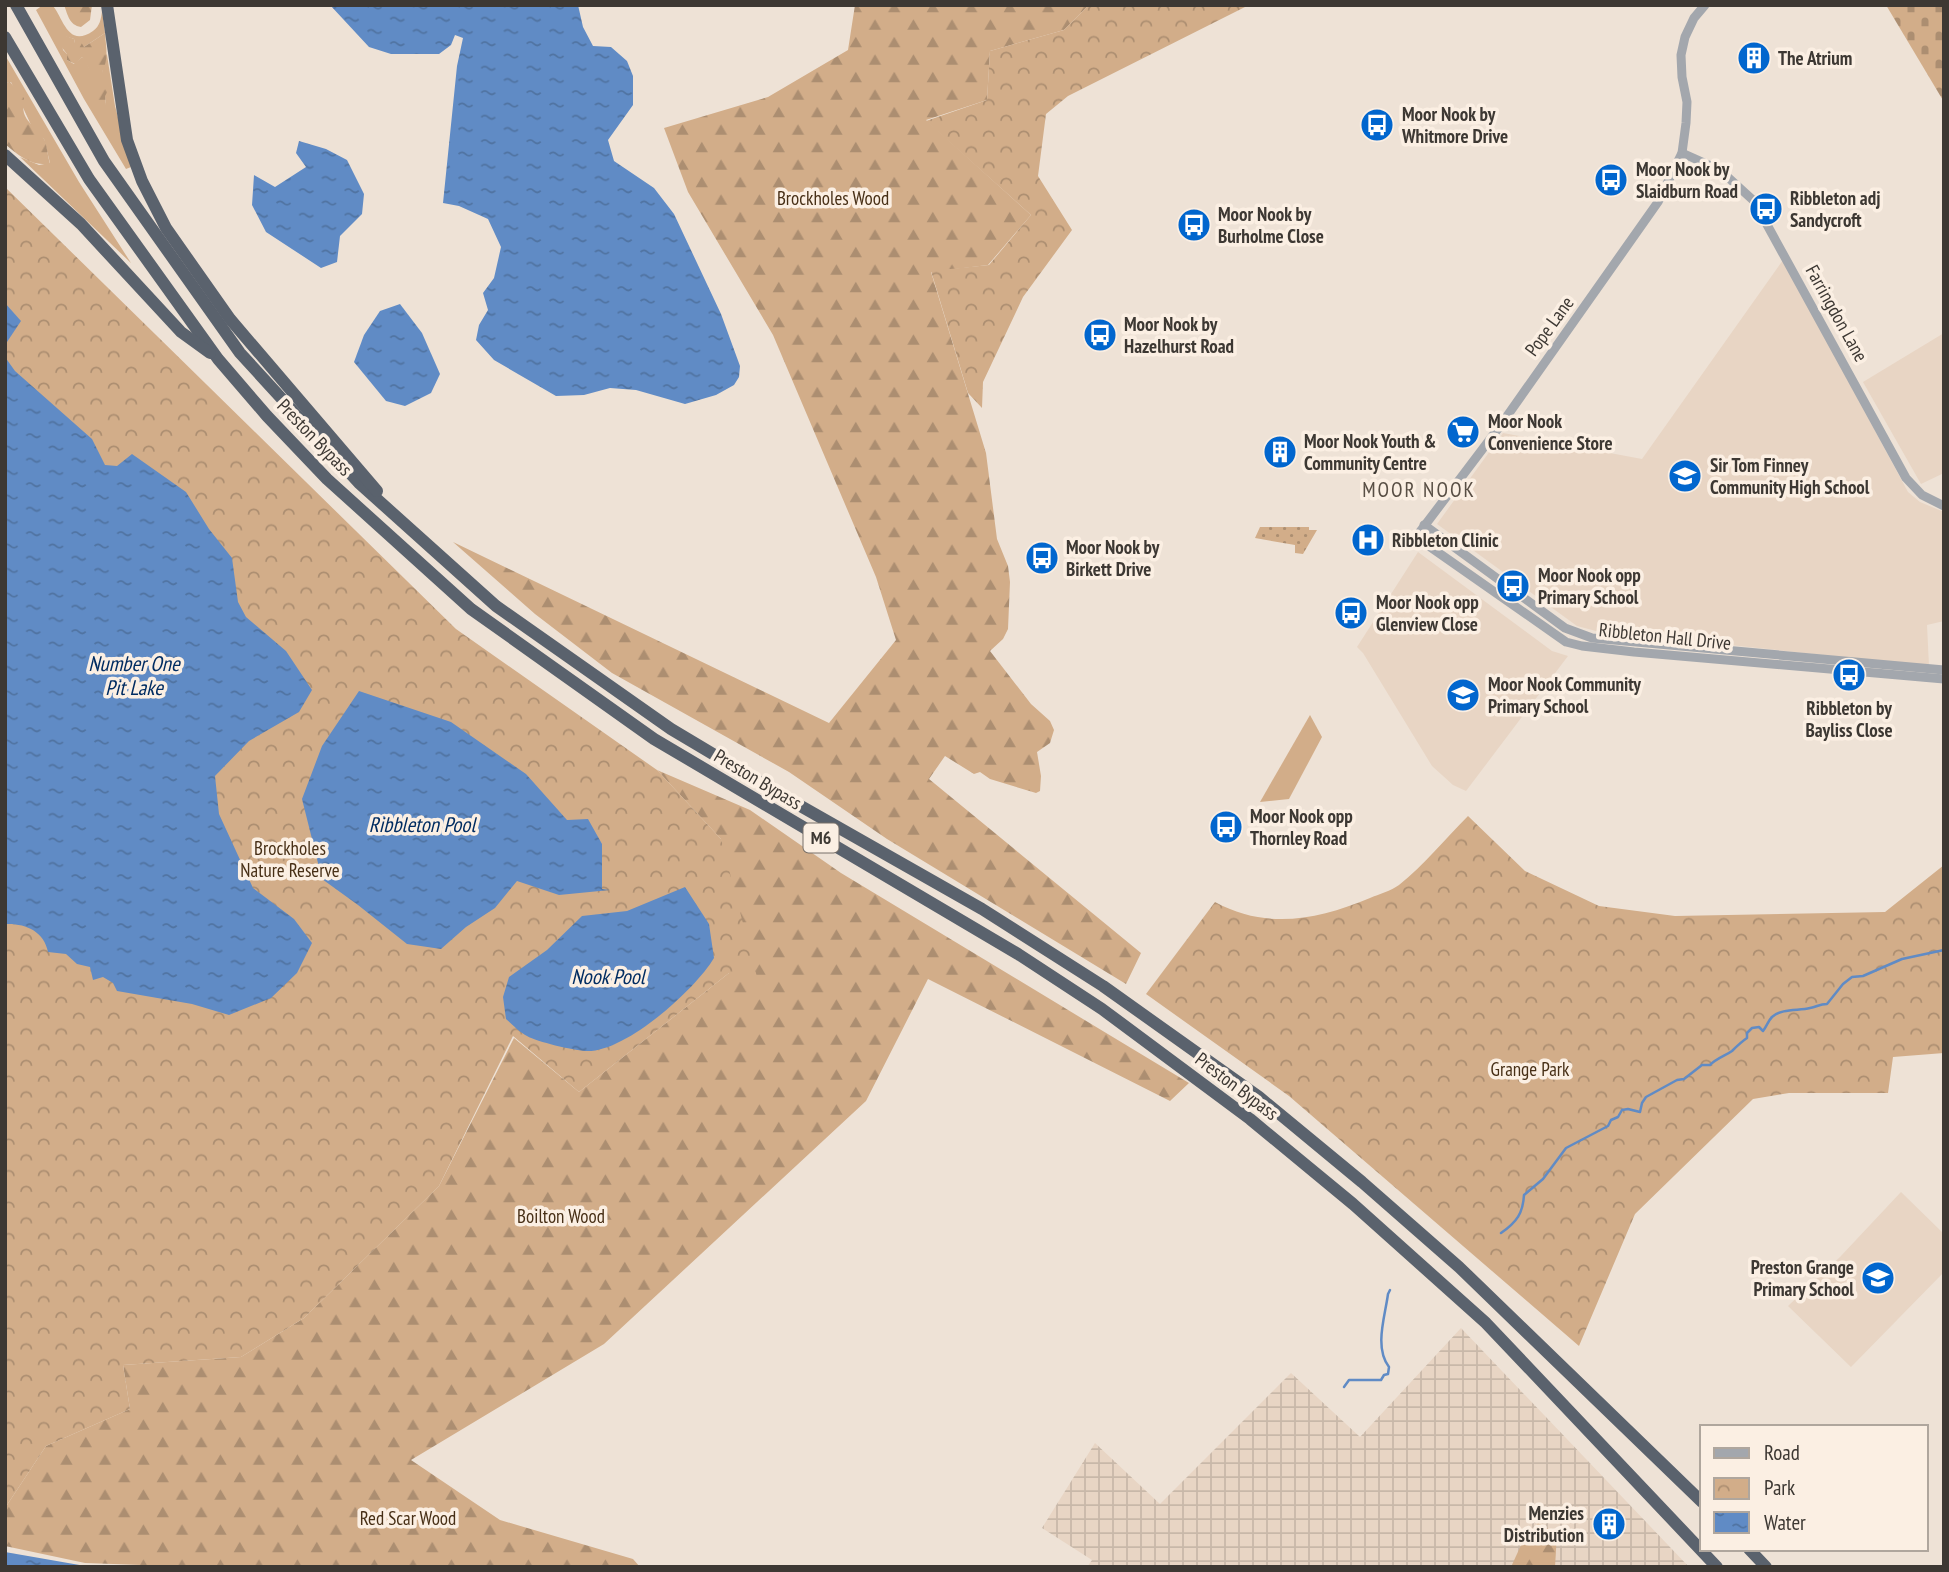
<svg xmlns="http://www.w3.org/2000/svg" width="1949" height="1572" font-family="'PT Sans Narrow',sans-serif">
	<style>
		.built { fill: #e8d5c4 }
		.industrial { fill: url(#industrial-grid) }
		.grass { fill: #d2ad89 }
		.forest { fill: url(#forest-firs) }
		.cemetery { fill: url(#cemetery-stones) }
		.park { fill: url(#park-crowns) }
		.garden { fill: url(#garden-dots) }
		.water { fill: url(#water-ripples) }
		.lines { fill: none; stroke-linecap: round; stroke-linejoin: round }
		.stream { stroke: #608bc5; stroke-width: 2.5 }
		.tertiary { stroke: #a3a7ad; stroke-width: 9 }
		.motorway { stroke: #5a626d; stroke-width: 12 }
		.labels { text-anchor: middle; stroke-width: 7; stroke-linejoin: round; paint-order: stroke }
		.shield { fill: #fbefe3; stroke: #766f68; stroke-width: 2 }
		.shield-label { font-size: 18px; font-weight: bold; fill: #3d3833 }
		.poi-label { font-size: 19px; font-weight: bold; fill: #3d3833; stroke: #fbefe3; text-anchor: start }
		.park-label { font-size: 19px; fill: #472f16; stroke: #fbefe3 }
		.street-label { font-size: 19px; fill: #3d3833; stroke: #fbefe3 }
		.neighbourhood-label { font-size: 21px; letter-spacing: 2px; fill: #594f45; stroke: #fbefe3 }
		.water-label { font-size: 21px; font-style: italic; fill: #002c61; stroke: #fbefe3 }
	</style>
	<defs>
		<pattern id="industrial-grid" width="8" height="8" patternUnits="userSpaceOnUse" patternTransform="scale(1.75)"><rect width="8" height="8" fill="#e8d5c4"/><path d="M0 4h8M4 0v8" fill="none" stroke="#c8b8a9"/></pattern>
		<pattern id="forest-firs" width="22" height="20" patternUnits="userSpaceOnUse" patternTransform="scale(1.75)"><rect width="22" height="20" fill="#d2ad89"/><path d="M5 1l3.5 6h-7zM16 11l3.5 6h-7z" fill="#ac8e71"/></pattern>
		<pattern id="cemetery-stones" width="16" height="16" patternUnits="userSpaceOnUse" patternTransform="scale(1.75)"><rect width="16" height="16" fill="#d2ad89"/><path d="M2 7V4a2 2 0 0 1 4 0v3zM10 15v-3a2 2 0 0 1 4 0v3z" fill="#ac8e71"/></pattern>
		<pattern id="park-crowns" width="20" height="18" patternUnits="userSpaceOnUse" patternTransform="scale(1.75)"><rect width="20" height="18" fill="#d2ad89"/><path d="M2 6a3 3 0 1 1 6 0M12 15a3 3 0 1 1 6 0" fill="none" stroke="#ac8e71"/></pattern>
		<pattern id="garden-dots" width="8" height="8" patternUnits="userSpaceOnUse" patternTransform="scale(1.75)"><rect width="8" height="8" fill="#d2ad89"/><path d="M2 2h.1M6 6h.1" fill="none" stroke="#ac8e71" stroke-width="1.8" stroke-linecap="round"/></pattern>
		<pattern id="water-ripples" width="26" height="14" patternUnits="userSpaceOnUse" patternTransform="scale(1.75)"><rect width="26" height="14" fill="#608bc5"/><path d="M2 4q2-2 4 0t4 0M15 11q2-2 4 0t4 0" fill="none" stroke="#5073a1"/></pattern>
	</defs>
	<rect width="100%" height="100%" fill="#eee2d6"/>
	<g class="built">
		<path d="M1783 260 1908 492 1920 502 1944 512V621L1927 625 1929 666 1596 631 1577 626 1437 524 1503 433 1642 459Z"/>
		<path d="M1944 333V473L1921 484 1863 382Z"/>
		<path d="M1418 552 1552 651 1568 656 1466 791 1453 785 1432 766 1363 653 1357 647Z"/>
		<path d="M1901 1192 1944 1234V1272L1851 1367 1788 1306 1840 1257Z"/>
	</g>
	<path class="industrial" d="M1461 1328 1689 1567H1087L1092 1560 1042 1528 1095 1443 1160 1504 1291 1373 1360 1437Z"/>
	<g class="grass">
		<path d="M43 5H52C63 16 67 49 93 31 100 26 101 19 102 11L105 33 84 47 75 43 74 39 61 35 63 50 67 54V60L74 64 82 57 85 59 106 105 102 72 105 53 107 55 115 106 131 167 126 169 84 99 36 10Z"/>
		<path d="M5 55 79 182 131 263 20 157 39 165 50 163 44 139 32 127 11 82 5 83Z"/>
		<path d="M1310 715 1322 737 1289 799 1260 802Z"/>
	</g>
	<g class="forest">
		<path d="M64 5H92L90 20 81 27C69 25 68 15 64 5Z"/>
		<path d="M855 5H1089L1064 30 990 51 987 100 926 120 1031 215 988 265 931 272 986 453 997 539 1008 566 1010 582 1008 629 1003 639 990 651 1031 704 1050 721 1054 730 1050 743 1037 752 1041 776 1040 791 1036 793 990 779 980 772 974 774 945 756 929 779 1141 953 1126 984 887 839 789 772 612 673 535 614 453 542 829 723 896 640 876 577 773 335 688 192 664 128 768 97 848 50Z"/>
		<path d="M105 33C106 48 109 59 102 72L106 76 110 87 105 96 106 105 96 102 98 96 93 91C94 81 88 63 82 57L75 64 67 60V54L60 45 61 34 74 39 75 43 81 42 84 47Z"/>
		<path d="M10 82 24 98C19 124 37 123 45 141 47 148 48 157 50 164 31 166 19 156 5 144V83Z"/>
		<path d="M657 770 750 810 841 873 1189 1083 1170 1101 928 979 866 1101 604 1344 411 1460 500 1520 633 1559 640 1567H198L85 1563 5 1546V1508L46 1446 130 1409 123 1365 241 1357 304 1318 439 1186 514 1038 579 1092 729 973 721 839Z"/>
		<path d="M1538 1523 1557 1534 1555 1567H1511L1522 1543Z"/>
	</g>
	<path class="cemetery" d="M1886 5H1944V102Z"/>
	<g class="park">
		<path d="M1089 5H1249L1068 96 1046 114 1038 176 1072 230 1023 297 983 382 982 408 968 393 931 271 989 265 1031 215 926 121 987 100 990 51 1064 30Z"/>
		<path d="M5 187 456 629 657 770 721 839 757 977 729 973 579 1092 513 1036 439 1186 304 1318 241 1357 123 1365 130 1409 46 1446 5 1508Z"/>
		<path d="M1468 816 1525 871 1599 906 1675 916 1885 912 1944 865V1053L1893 1057 1888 1093H1789L1753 1099 1635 1214 1579 1346 1289 1096 1146 994 1215 902C1267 930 1317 920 1370 898 1379 894 1391 891 1399 885 1424 865 1446 838 1468 816Z"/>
	</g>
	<path class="garden" d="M1260 527H1309V530H1317L1303 554 1295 553V545L1255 538Z"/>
	<g class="water">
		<path d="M330 5H578L583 27 593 46 611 47 627 61 633 76V105L608 140 614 161 654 188 674 214 721 314 740 366 739 377 734 385 716 395 685 404 636 390 610 388 584 395 556 396 494 360 476 340 479 325 488 310 483 293 494 278 501 247 488 219 459 206 443 203 457 66 463 38 455 35 451 45 439 54H391L369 47Z"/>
		<path d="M299 141 326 149 347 160 364 194 362 214 340 236 337 262 321 268 266 232 252 205 254 175 275 187 306 167 296 153Z"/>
		<path d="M5 303 21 321 5 345Z"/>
		<path d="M400 304 422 333 440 374 431 393 405 406 386 401 354 362 364 335 380 311Z"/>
		<path d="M5 357 15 371 92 439 105 465 117 466 132 454 186 492 209 529 232 558 238 602 246 617 286 651 312 690 299 712 249 741 215 776 219 814 253 888 294 919 312 943 297 973 271 998 229 1015 192 1004 117 991 113 983 103 977 93 980 90 967 77 964 66 954 48 952C44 931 25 923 5 924Z"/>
		<path d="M359 691 451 722 526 774 567 820 588 819 602 844V889L610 890 559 895 517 881 495 908 466 927 441 949 407 944 358 905 322 879 302 799 322 746Z"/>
		<path d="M685 887 709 924 714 958C695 990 624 1054 585 1051 573 1050 537 1042 527 1036 519 1032 512 1024 506 1019L503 997 509 977 547 950 582 916 627 911Z"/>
		<path d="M5 1552 91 1567H5Z"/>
	</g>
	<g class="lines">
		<g class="stream">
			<path d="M1501 1233C1517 1222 1523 1213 1524 1195L1543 1179 1566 1148 1608 1126 1611 1120 1618 1117 1622 1110 1628 1109 1640 1112 1642 1103 1646 1097 1677 1080 1684 1079 1702 1065H1710C1717 1058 1725 1056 1732 1051 1737 1046 1741 1042 1747 1038V1033L1752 1028 1759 1027 1763 1031C1767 1026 1768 1021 1772 1017 1782 1008 1799 1011 1810 1008 1817 1007 1819 1004 1827 1004L1843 984 1852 977 1863 976 1902 959 1944 950"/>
			<path d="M1344 1387 1349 1380H1381L1384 1375 1388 1374 1389 1367C1374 1347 1385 1317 1388 1294L1390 1290"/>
		</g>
		<g class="tertiary">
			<path d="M1705 5 1694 18 1685 37 1681 55 1682 77 1687 102 1686 123 1682 153 1658 202 1500 426 1416 537 1566 642 1582 646 1634 652 1944 679"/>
			<path d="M1682 153 1720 170 1754 201 1906 478 1922 495 1944 506"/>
			<path d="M1424 525 1565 628 1592 638 1944 670"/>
		</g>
		<g class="motorway">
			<path d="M16 5 104 161 240 353 359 483 496 606 671 729 790 800 982 909 1103 986 1259 1097 1362 1182 1459 1267 1702 1502"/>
			<path d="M107 5 127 140 142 181 166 228 230 319 377 491"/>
			<path d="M5 37 89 179 218 359 267 416 327 479 471 609 654 739 1018 954 1102 1009 1250 1119 1353 1204 1486 1323 1717 1567"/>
			<path d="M5 155 81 224 181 332 210 353"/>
			<path d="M1749 1549 1766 1567"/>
		</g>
	</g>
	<defs>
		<symbol id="building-disc" viewBox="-11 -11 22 22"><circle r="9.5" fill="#0166ce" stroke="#fbefe3"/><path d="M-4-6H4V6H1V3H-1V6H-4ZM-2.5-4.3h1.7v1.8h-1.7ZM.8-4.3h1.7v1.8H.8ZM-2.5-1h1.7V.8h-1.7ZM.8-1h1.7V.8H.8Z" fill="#fff"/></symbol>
		<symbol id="bus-disc" viewBox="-11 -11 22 22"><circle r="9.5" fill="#0166ce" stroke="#fbefe3"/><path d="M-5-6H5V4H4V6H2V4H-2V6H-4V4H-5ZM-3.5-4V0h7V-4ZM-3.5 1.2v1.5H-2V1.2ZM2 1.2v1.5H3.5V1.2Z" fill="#fff"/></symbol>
		<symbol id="supermarket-disc" viewBox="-11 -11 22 22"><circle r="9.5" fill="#0166ce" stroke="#fbefe3"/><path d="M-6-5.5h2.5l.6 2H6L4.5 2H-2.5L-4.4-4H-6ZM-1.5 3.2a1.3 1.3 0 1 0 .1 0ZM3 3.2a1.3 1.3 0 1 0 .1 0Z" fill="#fff"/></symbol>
		<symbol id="school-disc" viewBox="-11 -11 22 22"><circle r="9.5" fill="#0166ce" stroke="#fbefe3"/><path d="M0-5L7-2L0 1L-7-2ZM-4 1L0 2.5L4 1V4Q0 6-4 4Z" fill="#fff"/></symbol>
		<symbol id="hospital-disc" viewBox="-11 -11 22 22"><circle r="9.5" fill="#0166ce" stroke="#fbefe3"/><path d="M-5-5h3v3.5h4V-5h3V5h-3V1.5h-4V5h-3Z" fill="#fff"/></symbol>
	</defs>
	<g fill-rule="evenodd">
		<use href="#building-disc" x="1735" y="39" width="38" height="38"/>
		<use href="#bus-disc" x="1358" y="106" width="38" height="38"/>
		<use href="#bus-disc" x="1592" y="161" width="38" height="38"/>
		<use href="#bus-disc" x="1747" y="190" width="38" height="38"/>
		<use href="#bus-disc" x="1175" y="206" width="38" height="38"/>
		<use href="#bus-disc" x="1081" y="316" width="38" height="38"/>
		<use href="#supermarket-disc" x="1444" y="413" width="38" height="38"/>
		<use href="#building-disc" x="1261" y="433" width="38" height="38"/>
		<use href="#school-disc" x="1666" y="457" width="38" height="38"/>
		<use href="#hospital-disc" x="1349" y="521" width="38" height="38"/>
		<use href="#bus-disc" x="1023" y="539" width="38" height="38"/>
		<use href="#bus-disc" x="1494" y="567" width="38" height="38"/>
		<use href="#bus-disc" x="1332" y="594" width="38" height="38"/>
		<use href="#bus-disc" x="1830" y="656" width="38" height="38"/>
		<use href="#school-disc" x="1444" y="676" width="38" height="38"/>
		<use href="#bus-disc" x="1207" y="808" width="38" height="38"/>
		<use href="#school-disc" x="1859" y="1259" width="38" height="38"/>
		<use href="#building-disc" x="1590" y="1505" width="38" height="38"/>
	</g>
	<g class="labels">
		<rect class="shield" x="803.5" y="823.5" width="35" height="29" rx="5"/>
		<g class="shield-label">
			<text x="821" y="844">M6</text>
		</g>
		<g class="poi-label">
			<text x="1778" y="65">The Atrium</text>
			<text x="1402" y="121">Moor Nook by<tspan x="1402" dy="22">Whitmore Drive</tspan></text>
			<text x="1636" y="176">Moor Nook by<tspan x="1636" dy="22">Slaidburn Road</tspan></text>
			<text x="1790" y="205">Ribbleton adj<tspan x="1790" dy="22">Sandycroft</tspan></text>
			<text x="1218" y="221">Moor Nook by<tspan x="1218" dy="22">Burholme Close</tspan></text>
			<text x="1124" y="331">Moor Nook by<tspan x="1124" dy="22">Hazelhurst Road</tspan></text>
			<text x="1488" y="428">Moor Nook<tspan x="1488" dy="22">Convenience Store</tspan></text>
			<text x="1304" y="448">Moor Nook Youth &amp;<tspan x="1304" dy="22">Community Centre</tspan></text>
			<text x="1710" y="472">Sir Tom Finney<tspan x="1710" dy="22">Community High School</tspan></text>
			<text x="1392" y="547">Ribbleton Clinic</text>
			<text x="1066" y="554">Moor Nook by<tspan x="1066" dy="22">Birkett Drive</tspan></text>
			<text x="1538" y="582">Moor Nook opp<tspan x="1538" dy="22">Primary School</tspan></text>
			<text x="1376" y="609">Moor Nook opp<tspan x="1376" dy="22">Glenview Close</tspan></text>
			<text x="1488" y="691">Moor Nook Community<tspan x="1488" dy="22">Primary School</tspan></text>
			<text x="1849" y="715" text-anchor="middle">Ribbleton by<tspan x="1849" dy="22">Bayliss Close</tspan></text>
			<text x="1250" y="823">Moor Nook opp<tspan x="1250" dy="22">Thornley Road</tspan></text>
			<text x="1854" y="1274" text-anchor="end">Preston Grange<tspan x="1854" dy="22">Primary School</tspan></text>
			<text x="1584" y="1520" text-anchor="end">Menzies<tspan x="1584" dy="22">Distribution</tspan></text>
		</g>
		<g class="park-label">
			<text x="833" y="205">Brockholes Wood</text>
			<text x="290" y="855">Brockholes<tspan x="290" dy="22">Nature Reserve</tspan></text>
			<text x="1530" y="1076">Grange Park</text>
			<text x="561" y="1223">Boilton Wood</text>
			<text x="408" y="1525">Red Scar Wood</text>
		</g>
		<g class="street-label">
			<text transform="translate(1837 313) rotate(61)" y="7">Farringdon Lane</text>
			<text transform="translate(1549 326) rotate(-54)" y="7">Pope Lane</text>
			<text transform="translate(315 437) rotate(46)" y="7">Preston Bypass</text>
			<text transform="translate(1665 636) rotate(6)" y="7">Ribbleton Hall Drive</text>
			<text transform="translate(758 779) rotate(31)" y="7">Preston Bypass</text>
			<text transform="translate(1237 1086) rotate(37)" y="7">Preston Bypass</text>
		</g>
		<g class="neighbourhood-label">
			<text x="1419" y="497">MOOR NOOK</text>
		</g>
		<g class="water-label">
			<text x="134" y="671">Number One<tspan x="134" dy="24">Pit Lake</tspan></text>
			<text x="422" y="832">Ribbleton Pool</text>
			<text x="608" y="984">Nook Pool</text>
		</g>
	</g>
	<rect width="1949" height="1572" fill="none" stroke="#3d3833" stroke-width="14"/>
	<rect x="1700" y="1425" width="228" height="126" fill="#fbefe3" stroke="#afa69d" stroke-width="2"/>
	<rect x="1714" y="1448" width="35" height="10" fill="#a3a7ad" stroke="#afa69d" stroke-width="2"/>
	<text x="1764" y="1460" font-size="21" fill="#3d3833">Road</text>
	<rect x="1714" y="1478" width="35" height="21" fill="url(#park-crowns)" stroke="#afa69d" stroke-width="2"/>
	<text x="1764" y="1495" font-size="21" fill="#3d3833">Park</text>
	<rect x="1714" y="1512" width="35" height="21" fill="url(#water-ripples)" stroke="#afa69d" stroke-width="2"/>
	<text x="1764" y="1530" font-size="21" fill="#3d3833">Water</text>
</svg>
